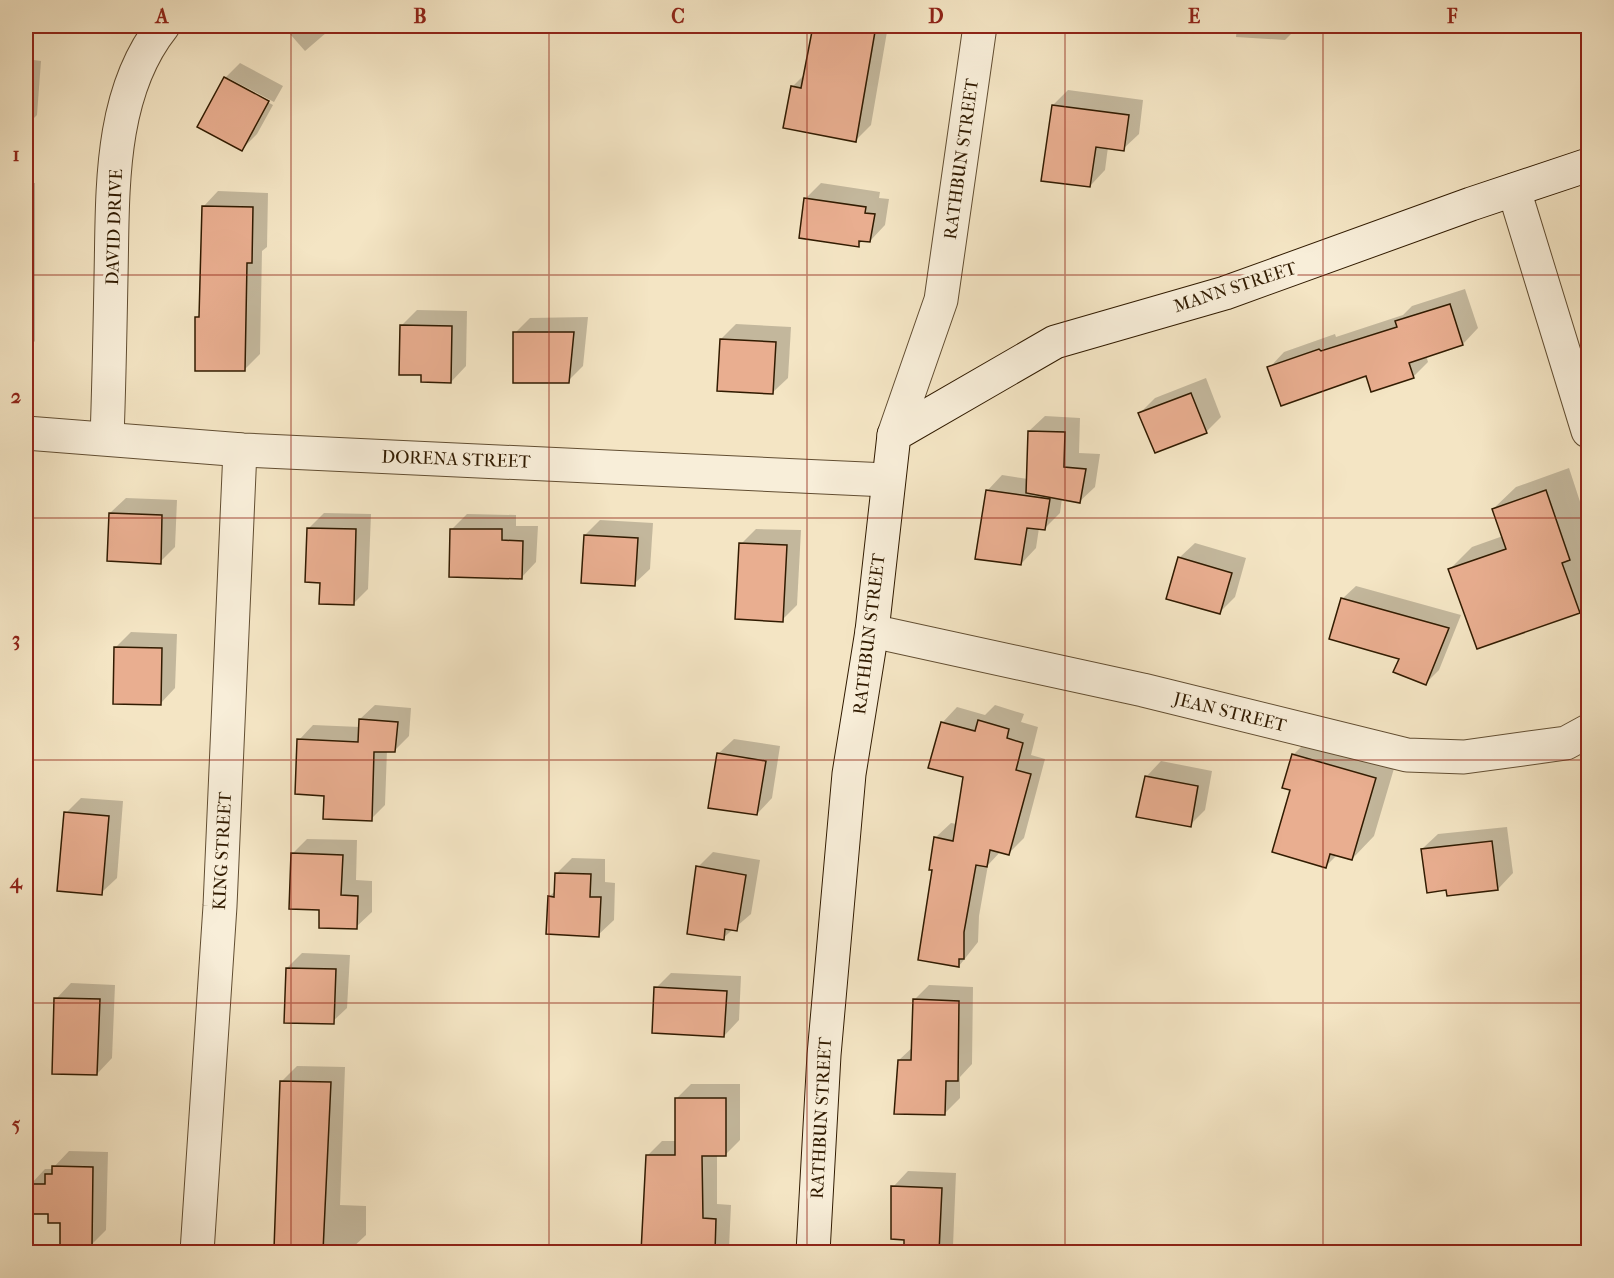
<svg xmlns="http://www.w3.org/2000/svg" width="1614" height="1278" font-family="'IM FELL French Canon',serif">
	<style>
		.shadow { fill: #0003 }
		.building { fill: #e9ae90; stroke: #311b01; stroke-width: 1.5 }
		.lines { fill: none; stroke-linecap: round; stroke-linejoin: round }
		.street-casing { stroke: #624e32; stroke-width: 35 }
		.secondary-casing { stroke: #311b01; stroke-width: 35 }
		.street { stroke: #f8eed9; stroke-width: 33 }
		.secondary { stroke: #f8eed9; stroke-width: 33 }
		.grid { fill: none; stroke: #8f2418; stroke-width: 1.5; stroke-opacity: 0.55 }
		.labels { text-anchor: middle; stroke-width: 6; stroke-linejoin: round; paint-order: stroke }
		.street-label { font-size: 18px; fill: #311b01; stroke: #f8eed9 }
		.neatline { fill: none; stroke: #8f2418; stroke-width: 2 }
		.grid-label { font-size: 20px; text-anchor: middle; font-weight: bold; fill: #8f2418 }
	</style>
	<rect width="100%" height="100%" fill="#f4e5c4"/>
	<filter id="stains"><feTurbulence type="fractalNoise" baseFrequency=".00333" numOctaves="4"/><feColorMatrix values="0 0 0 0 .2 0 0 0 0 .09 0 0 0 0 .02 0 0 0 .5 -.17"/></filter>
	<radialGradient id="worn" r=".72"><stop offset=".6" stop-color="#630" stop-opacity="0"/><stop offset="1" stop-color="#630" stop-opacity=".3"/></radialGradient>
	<g class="shadow">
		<path d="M283 26H334L305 51Z"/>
		<path d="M815 26H888L871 125 855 141 792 87 805 74Z"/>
		<path d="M1237 26H1299L1285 40 1236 37Z"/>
		<path d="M26 59 41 61 37 115 26 126Z"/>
		<path d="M240 63 283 86 274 102 228 78V81L273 105 257 134 242 149 225 78Z"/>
		<path d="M1068 90 1143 100 1139 134 1123 149 1108 147 1105 170 1090 186 1053 105Z"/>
		<path d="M26 183H35V341L26 351Z"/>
		<path d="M821 183 880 192 879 198 889 199 885 225 870 241 863 240 858 245 801 236 806 198Z"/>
		<path d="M218 191 268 193 267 247 262 251 260 354 244 370 197 317 201 313 203 207Z"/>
		<path d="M1465 289 1478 328 1463 344 1426 355 1428 362 1413 377 1269 368 1284 352 1335 334 1336 337 1403 315 1412 306Z"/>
		<path d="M417 310 467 311 466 366 451 382 423 374 401 326Z"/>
		<path d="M588 317 583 366 568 381 515 333 530 318Z"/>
		<path d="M736 324 791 327 788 378 772 393 721 339Z"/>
		<path d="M1206 378 1221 417 1206 432 1140 413 1155 398Z"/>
		<path d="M1045 416 1080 418 1079 453 1100 454 1095 487 1079 502 1062 498 1060 513 1044 529 1039 528 1036 548 1021 564 987 491 1002 475 1028 479 1029 431Z"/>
		<path d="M1569 468 1588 526V539L1585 543 1588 552V602L1579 611 1450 569 1472 547 1503 536 1493 509 1516 487Z"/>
		<path d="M126 498 177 500 175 547 160 562 110 513Z"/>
		<path d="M324 513 371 514 368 589 353 604 321 581 309 528Z"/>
		<path d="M467 514 516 515V526H538L536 562 521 578 452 529Z"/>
		<path d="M600 520 653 523 650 569 634 584 585 535Z"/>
		<path d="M756 529 801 530 797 605 782 620 741 544Z"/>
		<path d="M1195 543 1246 558 1235 597 1219 613 1179 558Z"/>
		<path d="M1356 586 1461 615 1439 670 1426 683 1342 599Z"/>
		<path d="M131 632 177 634 175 688 160 704 115 648Z"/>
		<path d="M375 705 411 708 409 736 395 750H387L385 805 371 819 326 794 299 740 313 725 360 727V719Z"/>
		<path d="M995 705 1024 714 1021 722 1038 727 1031 755 1045 759 1024 838 1009 853 1001 851 988 865 979 916 978 942 959 966 933 869 935 838 951 823 957 824 965 776 942 723 957 707 985 715Z"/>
		<path d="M1316 732 1398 755 1374 836 1352 859 1337 855 1326 866 1292 789 1293 755Z"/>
		<path d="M734 739 780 746 772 798 757 814 718 754Z"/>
		<path d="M1161 761 1212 771 1205 810 1190 825 1146 777Z"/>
		<path d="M81 798 123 801 117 878 101 893 66 813Z"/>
		<path d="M1507 827 1513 873 1498 889 1448 888 1422 849 1438 834Z"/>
		<path d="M307 839 357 840 356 880 372 881V912L356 927 321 909 292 854Z"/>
		<path d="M713 852 760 860 751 914 723 938 698 867Z"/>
		<path d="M572 858 605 859V882L615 883 614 920 598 935 549 897 556 890 557 873Z"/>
		<path d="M302 953 350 955 347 1008 331 1023 287 968Z"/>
		<path d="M671 973 741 976 739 1020 724 1036 656 988Z"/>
		<path d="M71 983 115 985 112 1058 97 1074 56 999Z"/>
		<path d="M929 985 973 987 972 1064 960 1077V1098L945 1113 899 1060 913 1047 914 1000Z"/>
		<path d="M297 1066 345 1067 340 1205 366 1206V1235L350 1250 275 1248 281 1082Z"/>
		<path d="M691 1084H740V1140L725 1155H717V1204L731 1205 729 1248 724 1252H642L647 1156 662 1141H676V1099Z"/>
		<path d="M69 1151 108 1152 106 1230 91 1245 50 1213 30 1185 45 1169H52Z"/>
		<path d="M908 1171 956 1173 953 1246 947 1252H905L906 1239 893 1187Z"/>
	</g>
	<g class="building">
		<path d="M813 26H876L856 142 783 128 791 86 801 88Z"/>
		<path d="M224 77 269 101 242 151 197 127Z"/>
		<path d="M1052 105 1129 115 1124 151 1096 147 1090 187 1041 181Z"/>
		<path d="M804 198 866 207 865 213 875 214 870 242 859 241V247L799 238Z"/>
		<path d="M202 206 253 207 252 263H247L245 371H195V317H199Z"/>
		<path d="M1450 304 1463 345 1409 363 1414 378 1371 392 1366 376 1281 406 1267 367 1319 349 1321 351 1397 327 1395 321Z"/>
		<path d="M400 325 452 326 451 383 421 382V375H399Z"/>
		<path d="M513 332H574L569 383H513Z"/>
		<path d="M720 339 776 342 773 394 717 391Z"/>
		<path d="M1191 393 1207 433 1155 453 1138 413Z"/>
		<path d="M1028 431 1065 432 1064 467 1086 469 1080 503 1026 493Z"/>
		<path d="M986 490 1050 499 1045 530 1027 528 1021 565 975 559Z"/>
		<path d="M1546 490 1570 560 1562 563 1580 613 1477 649 1448 569 1506 549 1492 509Z"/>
		<path d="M109 513 162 515 161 564 107 561Z"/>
		<path d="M307 528 356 529 354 605 319 604 320 583 305 582Z"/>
		<path d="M450 529H502V540L523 541 522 579 449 577Z"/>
		<path d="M584 535 638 538 635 586 581 583Z"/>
		<path d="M739 543 787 545 783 622 735 619Z"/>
		<path d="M1178 557 1232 573 1220 614 1166 599Z"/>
		<path d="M1341 598 1449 628 1426 685 1393 672 1399 659 1329 639Z"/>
		<path d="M114 647 162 648 161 705 113 704Z"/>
		<path d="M359 719 398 722 395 752H374L372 821 323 819 324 796 295 794 297 739 358 742Z"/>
		<path d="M978 720 1009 729 1007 738 1023 743 1016 770 1031 774 1009 855 990 850 987 867 976 865 964 932V959H959V967L918 960 932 870H929L934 837 953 841 963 777 928 768 941 722 975 731Z"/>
		<path d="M717 753 766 761 757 815 708 808Z"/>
		<path d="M1292 754 1376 778 1352 860 1330 854 1326 868 1272 852 1290 790 1282 788Z"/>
		<path d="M1145 776 1198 786 1191 827 1136 817Z"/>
		<path d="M64 812 109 816 102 895 57 891Z"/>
		<path d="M1492 841 1498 890 1447 896 1446 890 1427 893 1421 849Z"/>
		<path d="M291 853 343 855 341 895 358 896 357 929 319 928V910L289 909Z"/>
		<path d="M696 866 746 875 737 931 725 929 724 940 687 934Z"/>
		<path d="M555 873 591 874 590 897H601L599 937 546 934 548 896 554 897Z"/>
		<path d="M286 968 336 969 334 1024 284 1023Z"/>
		<path d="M654 987 727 991 724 1037 652 1033Z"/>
		<path d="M54 998 100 999 97 1075 52 1074Z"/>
		<path d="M913 999 959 1001 958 1081H946L945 1115 894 1114 898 1060H911Z"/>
		<path d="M280 1081 331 1082 323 1251 274 1249Z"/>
		<path d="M675 1098H726V1156H702L703 1218 716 1219 715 1252H641L646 1155H675Z"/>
		<path d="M52 1166 93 1167 92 1247 60 1246V1223H48V1214H28V1184H45V1174H52Z"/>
		<path d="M891 1186 942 1188 939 1252H904V1240L891 1239Z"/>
	</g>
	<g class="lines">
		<defs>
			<g id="street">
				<path d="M1514 190 1588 431"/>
				<path d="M26 433 243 450 887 480"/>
				<path d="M894 435 941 300 980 26"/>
				<path d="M107 438C109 385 110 331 111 277 113 194 108 95 163 26"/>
				<path d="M872 631 1143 690 1407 755 1464 757 1566 743 1588 731"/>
				<path d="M197 1252 220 906 240 450"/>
			</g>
			<path id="secondary" d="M813 1252 824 1055 849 774 872 631 894 435 1055 342 1225 293 1471 204 1588 165"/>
		</defs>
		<use href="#street" class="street-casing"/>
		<use href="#secondary" class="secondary-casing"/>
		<use href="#street" class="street"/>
		<use href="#secondary" class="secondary"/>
	</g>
	<path class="grid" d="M291 26V1252M549 26V1252M807 26V1252M1065 26V1252M1323 26V1252M26 275H1588M26 518H1588M26 760H1588M26 1003H1588"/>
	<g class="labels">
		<g class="street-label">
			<text transform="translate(961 159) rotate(-82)" y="6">RATHBUN STREET</text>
			<text transform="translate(114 227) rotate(-88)" y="6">DAVID DRIVE</text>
			<text transform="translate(1235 287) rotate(-18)" y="6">MANN STREET</text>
			<text transform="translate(456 459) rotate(2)" y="6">DORENA STREET</text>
			<text transform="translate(869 634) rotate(-83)" y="6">RATHBUN STREET</text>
			<text transform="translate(1230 712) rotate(14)" y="6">JEAN STREET</text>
			<text transform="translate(222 851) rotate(-87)" y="6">KING STREET</text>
			<text transform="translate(821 1118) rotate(-87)" y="6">RATHBUN STREET</text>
		</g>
	</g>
	<rect width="1614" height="1278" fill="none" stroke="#f4e5c4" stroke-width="66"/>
	<rect x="33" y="33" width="1548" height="1212" class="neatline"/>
	<g class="grid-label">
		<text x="162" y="23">A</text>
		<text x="420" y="23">B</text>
		<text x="678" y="23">C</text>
		<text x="936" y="23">D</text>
		<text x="1194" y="23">E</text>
		<text x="1452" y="23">F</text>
		<text x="16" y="161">1</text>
		<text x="16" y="403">2</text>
		<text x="16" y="646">3</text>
		<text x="16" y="888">4</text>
		<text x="16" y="1131">5</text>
	</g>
	<rect width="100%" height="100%" filter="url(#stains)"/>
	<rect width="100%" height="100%" fill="url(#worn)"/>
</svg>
